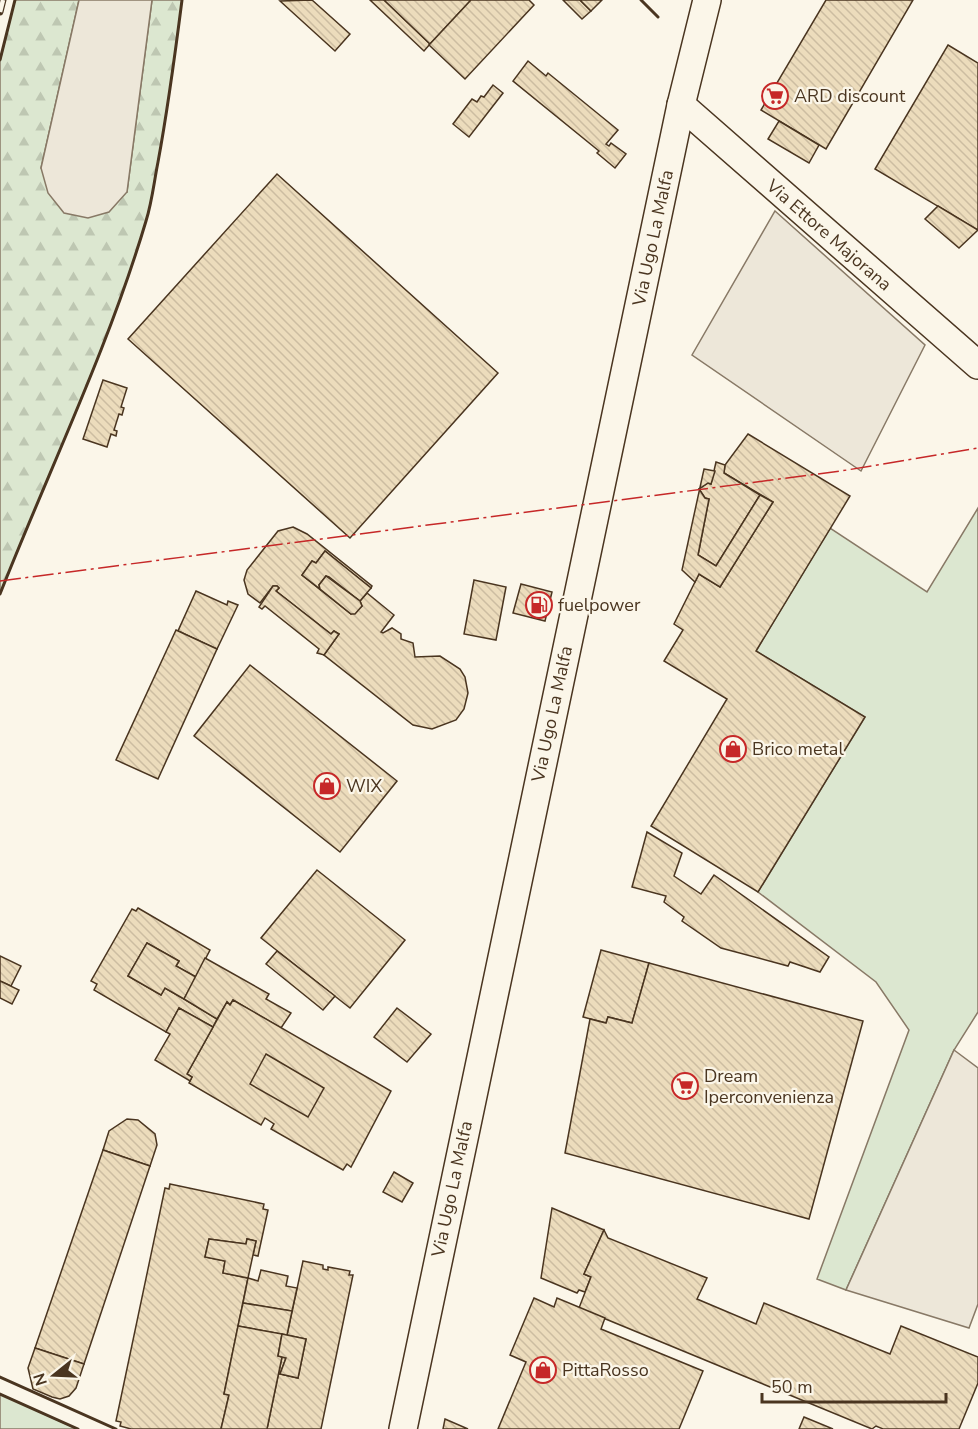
<svg xmlns="http://www.w3.org/2000/svg" width="978" height="1429" font-family="'Nunito Sans',sans-serif">
	<style>
		.grass { fill: #dce7d0; stroke: #887966; stroke-width: 1.5 }
		.forest { fill: url(#forest-firs); stroke: #887966; stroke-width: 1.5 }
		.parking { fill: #ede7d9; stroke: #887966; stroke-width: 1.5 }
		.building { fill: url(#building-back-hatch); stroke: #4a3520; stroke-width: 1.5 }
		.lines { fill: none; stroke-linecap: round; stroke-linejoin: round }
		.minor-casing { stroke: #4a3520; stroke-width: 30 }
		.minor { stroke: #fbf6e9; stroke-width: 27 }
		.rail-casing { stroke: #4a3520; stroke-width: 7 }
		.rail { stroke: #fbf6e9; stroke-width: 4.5; stroke-dasharray: 14; stroke-linecap: butt }
		.wall { stroke: #4a3520; stroke-width: 3 }
		.power { stroke: #c62828; stroke-width: 1.5; stroke-dasharray: 21 4.5 3 4.5; stroke-linecap: butt }
		.labels { text-anchor: middle; stroke-width: 4.5; stroke-linejoin: round; paint-order: stroke }
		.poi-label { font-size: 18px; fill: #4a3520; stroke: #fbf6e9; text-anchor: start }
		.street-label { font-size: 18px; fill: #4a3520; stroke: #fbf6e9 }
	</style>
	<defs>
		<pattern id="forest-firs" width="22" height="20" patternUnits="userSpaceOnUse" patternTransform="scale(1.5)"><rect width="22" height="20" fill="#dce7d0"/><path d="M5 1l3.5 6h-7zM16 11l3.5 6h-7z" fill="#bec7b2"/></pattern>
		<pattern id="building-back-hatch" width="6" height="6" patternUnits="userSpaceOnUse" patternTransform="scale(1.5)"><rect width="6" height="6" fill="#ecdcbc"/><path d="M-1 5l2 2M0 0l6 6M5-1l2 2" fill="none" stroke="#ccbda1"/></pattern>
	</defs>
	<rect width="100%" height="100%" fill="#fbf6e9"/>
	<g class="grass">
		<path d="M978 508V1012L954 1050 846 1290 817 1279 909 1030 876 982 758 892 865 717 756 651 830 528 927 592Z"/>
		<path d="M0 1394 77 1429H0Z"/>
	</g>
	<path class="forest" d="M15 0H79L41 168 127 192 152 0H182C175 55 168 108 158 162 154 182 152 202 146 221 108 349 49 470 0 594V61Z"/>
	<g class="parking">
		<path d="M79 0H152L127 192 109 212 88 218 64 213 48 193 41 168Z"/>
		<path d="M775 211 925 345 861 471 692 355Z"/>
		<path d="M954 1050 978 1068V1304L969 1328 846 1290Z"/>
	</g>
	<g class="building">
		<path d="M312 0 350 34 335 51 280 1Z"/>
		<path d="M370 0H384L430 44 424 51Z"/>
		<path d="M384 0H471L430 44Z"/>
		<path d="M471 0H529L534 5 465 79 429 45Z"/>
		<path d="M563 0H580L591 11 582 19Z"/>
		<path d="M580 0H602L591 11Z"/>
		<path d="M826 0H913L826 149 761 110Z"/>
		<path d="M948 45 978 63V230L875 169Z"/>
		<path d="M528 61 546 76 548 73 618 130 606 144 609 146 611 143 626 154 615 168 597 153 599 151 513 81Z"/>
		<path d="M493 85 503 93 469 137 453 124 472 99 477 102 481 96 484 97Z"/>
		<path d="M779 121 819 145 809 163 768 139Z"/>
		<path d="M277 174 498 373 350 538 128 339Z"/>
		<path d="M938 206 978 230 959 248 925 219Z"/>
		<path d="M103 380 127 388 121 407 124 408 122 415 119 414 114 430 117 431 116 436 111 434 107 447 83 439Z"/>
		<path d="M748 434 850 496 756 651 865 717 758 892 651 826 727 699 664 661 683 630 674 624 699 574 720 587 773 502 724 473 725 465Z"/>
		<path d="M716 462 725 465 724 473 760 495 716 566 698 555 709 499 705 498 699 489 708 483 711 484Z"/>
		<path d="M704 469 715 471 711 484 708 483 699 489 705 498 709 499 698 555 716 566 760 495 773 502 720 587 699 574 695 582 682 570Z"/>
		<path d="M293 527 307 534 372 586 371 588 325 551 316 563 312 561 302 575 351 614 362 606 360 601 367 593 394 615 381 632 383 633 392 628 401 634V639L413 643 415 657 440 656 460 669 465 677 468 693 464 709 456 720 432 729 413 725 324 655 339 634 334 631 331 634 276 591 279 588 277 586H273L260 603 248 594 244 580 247 570 278 531Z"/>
		<path d="M325 551 371 588 360 601 329 577 326 576 319 585 320 589 302 575 312 561 316 563Z"/>
		<path d="M326 576 360 601 362 606 355 614H351L320 589 319 585Z"/>
		<path d="M474 580 506 587 496 640 464 634Z"/>
		<path d="M521 584 552 592 545 621 513 613Z"/>
		<path d="M273 586H277L279 588 276 591 331 634 334 631 339 634 324 655 317 653 319 649 265 606 262 609 259 607Z"/>
		<path d="M196 591 227 605 228 601 238 605 217 649 178 631Z"/>
		<path d="M176 630 217 649 158 779 116 760Z"/>
		<path d="M250 665 397 781 340 852 194 736Z"/>
		<path d="M647 832 682 853 674 876 701 894 714 875 829 957 820 972 790 962 788 966 721 948 682 921 684 917 664 902 666 896 632 887Z"/>
		<path d="M317 870 405 940 350 1008 261 938Z"/>
		<path d="M138 908 210 950 196 977 176 966 179 961 147 943 128 976 161 995 165 988 184 999 217 1019 213 1027 179 1008 166 1032 94 990 97 984 91 981 132 909 136 911Z"/>
		<path d="M147 943 179 961 176 966 196 977 184 999 165 988 161 995 128 976Z"/>
		<path d="M601 950 649 963 632 1023 608 1017 606 1023 583 1017Z"/>
		<path d="M277 951 335 996 323 1010 266 964Z"/>
		<path d="M0 956 21 966 11 986 0 981Z"/>
		<path d="M205 958 269 994 266 999 291 1013 281 1028 233 1000 230 1005 227 1002 217 1019 184 999Z"/>
		<path d="M649 963 863 1021 809 1219 565 1153 590 1019 606 1023 608 1017 632 1023Z"/>
		<path d="M0 981 19 990 12 1004 0 998Z"/>
		<path d="M233 1000 391 1091 351 1167 347 1164 343 1170 271 1129 274 1124 265 1118 261 1125 189 1083 192 1077 187 1074 227 1002 230 1005Z"/>
		<path d="M179 1008 213 1027 187 1074 192 1077 190 1081 155 1060 170 1034 166 1032Z"/>
		<path d="M397 1008 431 1034 407 1062 374 1037Z"/>
		<path d="M266 1054 324 1088 308 1117 250 1084Z"/>
		<path d="M127 1119 138 1120 155 1134 157 1145 150 1166 103 1150 109 1131Z"/>
		<path d="M103 1150 150 1166 84 1364 35 1348Z"/>
		<path d="M394 1172 413 1183 402 1202 383 1192Z"/>
		<path d="M170 1184 264 1204 263 1209 268 1210 258 1256 253 1255 256 1241 247 1239 246 1244 209 1239 205 1257 225 1261 223 1273 248 1278 224 1394 229 1395 221 1429H131L120 1426 121 1422 116 1421 165 1188 169 1189Z"/>
		<path d="M552 1208 604 1230 584 1274 591 1277 585 1292 579 1290 577 1293 541 1278Z"/>
		<path d="M604 1230 608 1238 707 1278 697 1299 756 1324 764 1303 890 1354 901 1326 978 1357V1383L959 1429H883L876 1426 872 1429 579 1308 591 1277 584 1274Z"/>
		<path d="M209 1239 246 1244 247 1239 256 1241 248 1278 223 1273 225 1261 205 1257Z"/>
		<path d="M303 1261 323 1265V1269L328 1270V1267L350 1271 349 1275H353L321 1429H267L282 1357 286 1358 280 1374 298 1378 306 1339 287 1335Z"/>
		<path d="M261 1270 288 1276 286 1286 297 1288 292 1311 243 1303 248 1278 258 1281Z"/>
		<path d="M534 1298 554 1307 557 1298 605 1318 601 1329 703 1371 679 1429H498L526 1362 510 1355Z"/>
		<path d="M243 1303 292 1311 287 1335 238 1326Z"/>
		<path d="M238 1326 282 1334 278 1356 282 1357 267 1429H221L229 1395 224 1394Z"/>
		<path d="M282 1334 306 1339 298 1378 280 1374 286 1358 278 1356Z"/>
		<path d="M35 1348 84 1364 76 1388 69 1396 60 1399 52 1397 33 1389 28 1368Z"/>
		<path d="M804 1417 833 1429H799Z"/>
		<path d="M445 1419 468 1429H443Z"/>
	</g>
	<g class="lines">
		<defs>
			<g id="minor">
				<path d="M681 105 978 365"/>
				<path d="M403 1429 681 105 707 0"/>
			</g>
		</defs>
		<use href="#minor" class="minor-casing"/>
		<use href="#minor" class="minor"/>
		<defs>
			<path id="rail" d="M0 12 3 0"/>
		</defs>
		<use href="#rail" class="rail-casing"/>
		<use href="#rail" class="rail"/>
		<g class="wall">
			<path d="M641 0 658 17"/>
			<path d="M0 60 15 0"/>
			<path d="M0 594C49 470 108 349 146 221 152 202 154 182 158 162 168 108 175 55 182 0"/>
			<path d="M0 1377 116 1429"/>
			<path d="M0 1394 78 1429"/>
		</g>
		<path class="power" d="M0 581 841 471 978 448"/>
	</g>
	<defs>
		<symbol id="supermarket-ring" viewBox="-11 -11 22 22"><circle r="9.5" fill="#fbf6e9" stroke="#c62828" stroke-width="1.5"/><path d="M-6-5.5h2.5l.6 2H6L4.5 2H-2.5L-4.4-4H-6ZM-1.5 3.2a1.3 1.3 0 1 0 .1 0ZM3 3.2a1.3 1.3 0 1 0 .1 0Z" fill="#c62828"/></symbol>
		<symbol id="fuel-ring" viewBox="-11 -11 22 22"><circle r="9.5" fill="#fbf6e9" stroke="#c62828" stroke-width="1.5"/><path d="M-5.5-6h7V0h2V4h1.3V-2.5L3-4.5l.8-.8L6-3V5H2.5V1h-1V6h-7ZM-4.2-4.7v3.2H.2V-4.7Z" fill="#c62828"/></symbol>
		<symbol id="shop-ring" viewBox="-11 -11 22 22"><circle r="9.5" fill="#fbf6e9" stroke="#c62828" stroke-width="1.5"/><path d="M-5-2.5h2.3a2.7 3.5 0 0 1 5.4 0H5L5.5 6h-11ZM-1.5-2.5h3a1.5 2.3 0 0 0-3 0Z" fill="#c62828"/></symbol>
	</defs>
	<g fill-rule="evenodd">
		<use href="#supermarket-ring" x="760" y="81" width="30" height="30"/>
		<use href="#fuel-ring" x="524" y="590" width="30" height="30"/>
		<use href="#shop-ring" x="718" y="734" width="30" height="30"/>
		<use href="#shop-ring" x="312" y="771" width="30" height="30"/>
		<use href="#supermarket-ring" x="670" y="1071" width="30" height="30"/>
		<use href="#shop-ring" x="528" y="1355" width="30" height="30"/>
	</g>
	<g class="labels">
		<g class="poi-label">
			<text x="794" y="102">ARD discount</text>
			<text x="558" y="611">fuelpower</text>
			<text x="752" y="755">Brico metal</text>
			<text x="346" y="792">WIX</text>
			<text x="704" y="1082">Dream<tspan x="704" dy="21">Iperconvenienza</tspan></text>
			<text x="562" y="1376">PittaRosso</text>
		</g>
		<g class="street-label">
			<text transform="translate(829 235) rotate(41)" y="6">Via Ettore Majorana</text>
			<text transform="translate(653 238) rotate(-78)" y="6">Via Ugo La Malfa</text>
			<text transform="translate(552 714) rotate(-78)" y="6">Via Ugo La Malfa</text>
			<text transform="translate(452 1189) rotate(-78)" y="6">Via Ugo La Malfa</text>
		</g>
	</g>
	<g transform="translate(54 1375) rotate(252)" stroke="#fbf6e9" stroke-width="4.5" paint-order="stroke">
	<path d="M0-4.5L10 22L0 15L-10 22Z" fill="#4a3520"/>
	<text y="-9" font-size="16" font-weight="bold" text-anchor="middle" fill="#4a3520">N</text>
	</g>
	<path d="M762 1393v9h184v-9" fill="none" stroke="#4a3520" stroke-width="3"/>
	<text x="771" y="1393" font-size="18" fill="#4a3520" stroke="#fbf6e9" stroke-width="4.5" paint-order="stroke">50 m</text>
</svg>
